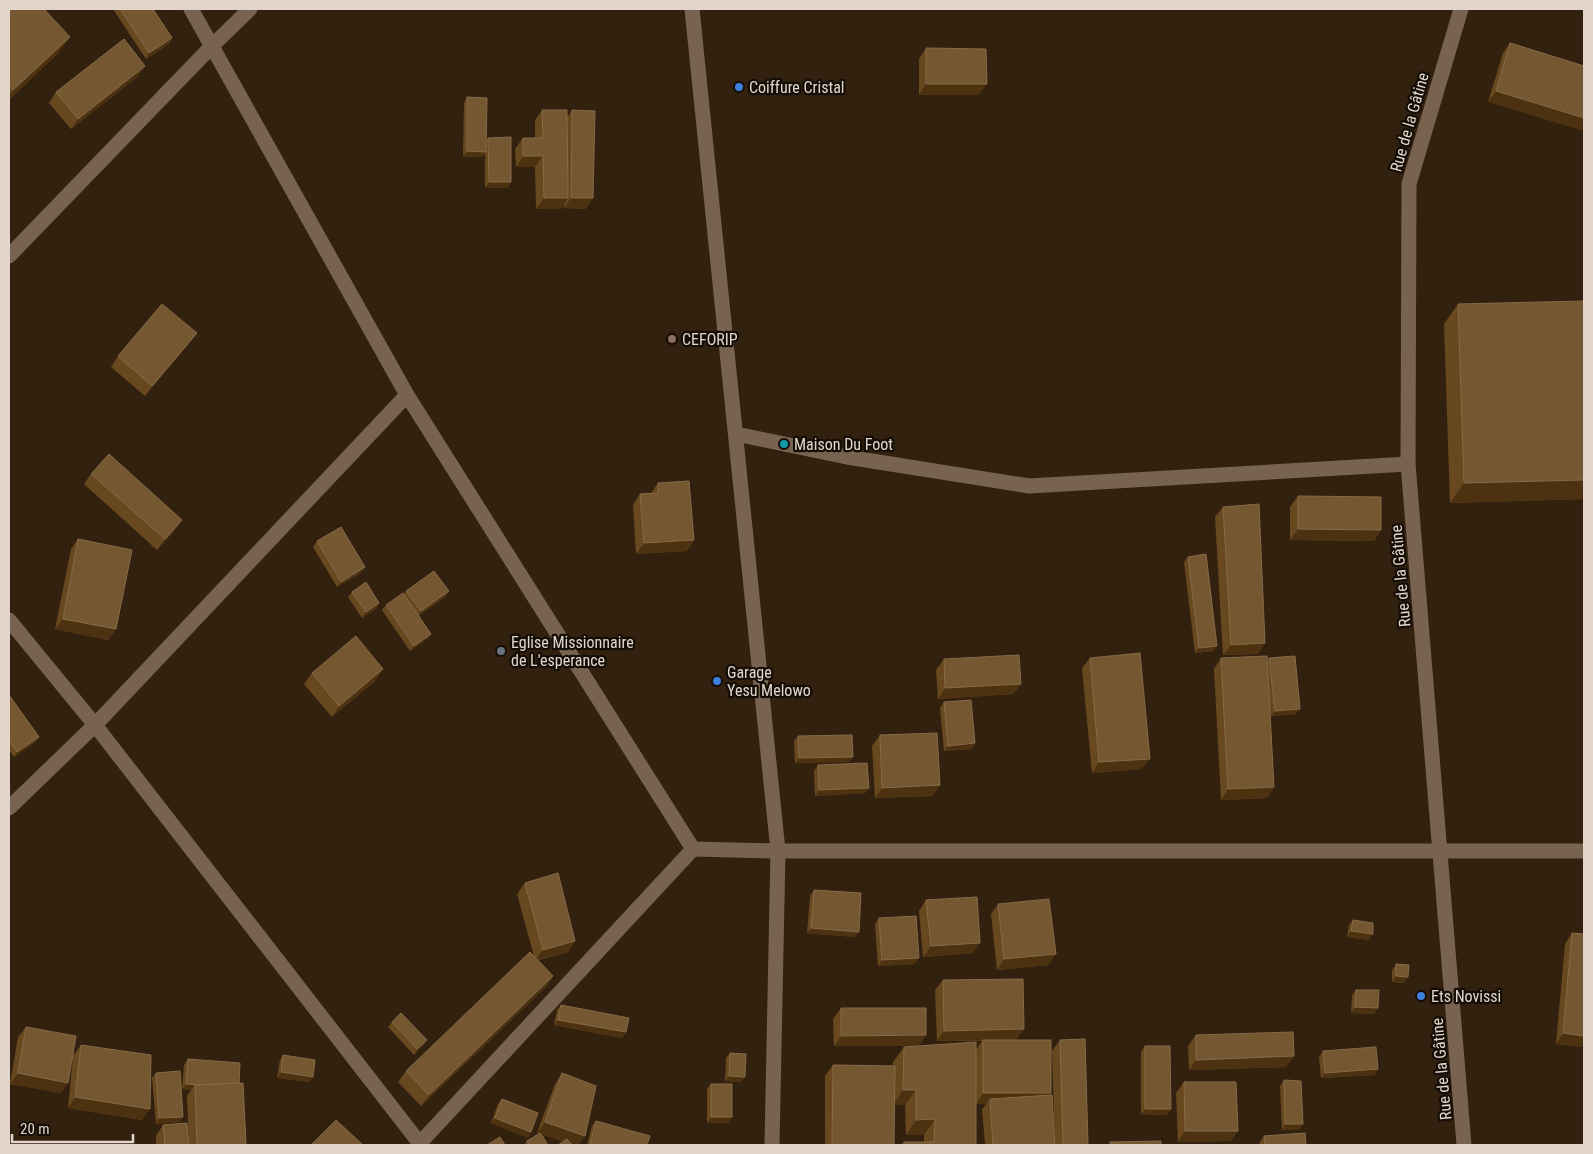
<svg xmlns="http://www.w3.org/2000/svg" width="1593" height="1154" font-family="'Roboto Condensed',sans-serif">
	<style>
		.lines { fill: none; stroke-linecap: round; stroke-linejoin: round }
		.street { stroke: #786350; stroke-width: 15 }
		.wall { fill: #68481e }
		.shaded-wall { fill: #4d3211 }
		.building { fill: #755731; stroke: #866b49 }
		.shop-dot { fill: #3f7fe0; stroke: #140d06; stroke-width: 2 }
		.education-dot { fill: #8d6e63; stroke: #140d06; stroke-width: 2 }
		.culture-dot { fill: #0f9aa8; stroke: #140d06; stroke-width: 2 }
		.worship-dot { fill: #6b7280; stroke: #140d06; stroke-width: 2 }
		.labels { text-anchor: middle; stroke-width: 4.5; stroke-linejoin: round; paint-order: stroke }
		.poi-label { font-size: 16px; fill: #e2d6cc; stroke: #140d06; text-anchor: start }
		.street-label { font-size: 16px; fill: #e2d6cc; stroke: #140d06 }
	</style>
	<rect width="100%" height="100%" fill="#332110"/>
	<g class="lines">
		<g class="street">
			<path d="M191 9 407 395 693 849 778 851H1584"/>
			<path d="M692 9 778 851 772 1145"/>
			<path d="M1461 9 1409 184 1408 464 1464 1145"/>
			<path d="M9 256 212 46 250 9"/>
			<path d="M736 434 847 457 1029 486 1408 464"/>
			<path d="M9 620 95 725 421 1145"/>
			<path d="M9 808 95 725 407 395"/>
			<path d="M420 1143 693 849"/>
		</g>
	</g>
	<g class="wall">
		<path d="M9 9 59 52 9 100Z"/>
		<path d="M113 9H153L172 38 169 44 146 59Z"/>
		<path d="M1510 43 1584 66 1488 102 1503 53Z"/>
		<path d="M926 48 979 95H919V59Z"/>
		<path d="M145 66 138 76 71 129 49 103 56 92Z"/>
		<path d="M467 97 486 141 488 138 511 182 507 188H485V154L482 157H463L464 103Z"/>
		<path d="M542 110 567 118 572 110 586 209 564 208V204L561 209H536L535 167H516L515 149 523 138H535V120Z"/>
		<path d="M1458 304 1584 499 1450 503 1444 324Z"/>
		<path d="M197 333 189 343 145 396 111 367 118 356Z"/>
		<path d="M91 474 175 530 157 550 84 484Z"/>
		<path d="M658 483 694 540 687 551 636 554 633 505 640 494 651 493Z"/>
		<path d="M1298 496 1381 530 1374 541 1290 540V507Z"/>
		<path d="M1223 507 1265 643 1258 654 1223 655 1215 517Z"/>
		<path d="M78 539 116 629 108 640 55 629 71 549Z"/>
		<path d="M317 541 361 573 337 587 313 547Z"/>
		<path d="M1188 557 1217 646 1213 651 1195 653 1184 562Z"/>
		<path d="M406 591H449L445 597 418 616 431 634 427 639 410 651 382 610 386 605 404 594Z"/>
		<path d="M352 592 379 603 376 609 362 618 348 597Z"/>
		<path d="M1090 658 1142 769 1092 773 1082 668Z"/>
		<path d="M1221 658 1267 661 1269 658 1296 714 1271 716 1269 697 1274 787 1267 798 1221 800 1214 669Z"/>
		<path d="M944 659 1021 684 1013 694 938 699 936 670Z"/>
		<path d="M312 673 376 680 332 717 304 684Z"/>
		<path d="M9 695 39 737 35 742 14 757 9 750Z"/>
		<path d="M944 702 972 749 944 751 940 708Z"/>
		<path d="M880 735 940 785 932 796 875 798 872 746Z"/>
		<path d="M798 736 849 762 795 763 794 741Z"/>
		<path d="M818 765 869 788 865 793 815 796 814 771Z"/>
		<path d="M525 883 575 941 568 952 538 960 553 976 546 987 421 1106 398 1082 406 1071 534 956 517 894Z"/>
		<path d="M814 890 855 937 807 933 810 896Z"/>
		<path d="M926 900 973 953 923 957 919 911Z"/>
		<path d="M998 904 1056 954 1048 965 997 970 991 914Z"/>
		<path d="M879 918 915 964 878 966 875 924Z"/>
		<path d="M1353 920 1369 940 1347 937 1349 925Z"/>
		<path d="M1572 933 1582 1047 1556 1044 1565 944Z"/>
		<path d="M1396 964 1404 983 1392 982V970Z"/>
		<path d="M943 980 1016 1040 1051 1093 1050 1095 1055 1145H985L982 1109 986 1104H976V1145H901L904 1142H924V1135H906L905 1105H894V1145H825V1076L833 1065 893 1066V1062L904 1047 976 1050 982 1041H937L935 990Z"/>
		<path d="M1356 990 1374 1014 1351 1013 1352 995Z"/>
		<path d="M561 1005 626 1032 622 1038 554 1025 557 1010Z"/>
		<path d="M841 1008 919 1046H834L833 1019Z"/>
		<path d="M392 1022 427 1040 423 1045 414 1055 388 1027Z"/>
		<path d="M26 1027 61 1093 10 1084 18 1037Z"/>
		<path d="M1196 1035 1286 1067 1189 1070 1188 1046Z"/>
		<path d="M1060 1040 1088 1145H1055L1052 1051Z"/>
		<path d="M81 1045 142 1120 68 1108 73 1056Z"/>
		<path d="M1145 1046 1167 1115 1141 1114V1052Z"/>
		<path d="M1323 1051 1378 1069 1374 1075 1321 1078 1319 1057Z"/>
		<path d="M730 1053 741 1082 725 1081 726 1058Z"/>
		<path d="M283 1055 313 1077 309 1082 277 1078 280 1060Z"/>
		<path d="M188 1059 239 1083 246 1145H189L187 1096 191 1090 182 1089 184 1065Z"/>
		<path d="M156 1073 183 1117 179 1122 156 1124 152 1078Z"/>
		<path d="M562 1073 578 1145H573L542 1134 548 1145H524L527 1141 539 1134 537 1133 555 1084Z"/>
		<path d="M1284 1080 1303 1124 1299 1130H1282L1280 1086Z"/>
		<path d="M1184 1082 1238 1131 1230 1141 1178 1142 1176 1093Z"/>
		<path d="M711 1084 728 1123H707V1089Z"/>
		<path d="M502 1099 531 1132 528 1138 491 1123 498 1104Z"/>
		<path d="M596 1121 647 1145H587L592 1126Z"/>
		<path d="M163 1125 189 1145H156V1136Z"/>
		<path d="M1264 1136 1306 1145H1258Z"/>
	</g>
	<g class="shaded-wall">
		<path d="M70 37 59 52 9 100V96L13 90Z"/>
		<path d="M172 38 169 44 146 59 149 53Z"/>
		<path d="M145 66 138 76 71 129 78 119Z"/>
		<path d="M926 84H987L979 95H919Z"/>
		<path d="M1496 91 1584 118V131L1488 102Z"/>
		<path d="M467 151 486 152 482 157H463Z"/>
		<path d="M523 156H543L535 167H516Z"/>
		<path d="M489 182H511L507 188H485Z"/>
		<path d="M544 198H568L561 209H536Z"/>
		<path d="M571 198H593L586 209 564 208Z"/>
		<path d="M197 333 189 343 145 396 152 386Z"/>
		<path d="M1584 480V499L1450 503 1464 483Z"/>
		<path d="M182 520 175 530 157 550 165 539Z"/>
		<path d="M1298 529 1381 530 1374 541 1290 540Z"/>
		<path d="M694 540 687 551 636 554 644 543Z"/>
		<path d="M365 567 361 573 337 587 341 582Z"/>
		<path d="M449 591 445 597 417 617 421 611Z"/>
		<path d="M379 603 376 609 362 618 366 612Z"/>
		<path d="M63 619 116 629 108 640 55 629Z"/>
		<path d="M431 634 427 639 410 651 414 646Z"/>
		<path d="M1265 643 1258 654 1223 655 1231 645Z"/>
		<path d="M1217 646 1213 651 1195 653 1199 648Z"/>
		<path d="M383 669 376 680 332 717 339 706Z"/>
		<path d="M1021 684 1013 694 938 699 945 688Z"/>
		<path d="M1300 709 1296 714 1271 716 1275 711Z"/>
		<path d="M39 737 35 742 14 757 17 752Z"/>
		<path d="M975 743 972 749 944 751 948 746Z"/>
		<path d="M853 757 849 762 795 763 799 758Z"/>
		<path d="M1150 759 1142 769 1092 773 1099 762Z"/>
		<path d="M940 785 932 796 875 798 882 788Z"/>
		<path d="M1274 787 1267 798 1221 800 1228 789Z"/>
		<path d="M869 788 865 793 815 796 819 790Z"/>
		<path d="M811 928 859 932 855 937 807 933Z"/>
		<path d="M1351 931 1373 934 1369 940 1347 937Z"/>
		<path d="M575 941 568 952 535 960 543 950Z"/>
		<path d="M980 943 973 953 923 957 931 946Z"/>
		<path d="M1056 954 1048 965 997 970 1004 959Z"/>
		<path d="M919 958 915 964 878 966 882 960Z"/>
		<path d="M553 976 546 987 421 1106 429 1095Z"/>
		<path d="M1396 976 1408 977 1404 983 1392 982Z"/>
		<path d="M1355 1007 1378 1008 1374 1014 1351 1013Z"/>
		<path d="M558 1020 626 1032 622 1038 554 1025Z"/>
		<path d="M1024 1029 1016 1040 937 1041 944 1031Z"/>
		<path d="M1563 1033 1584 1036V1043L1582 1047 1556 1044Z"/>
		<path d="M926 1035 919 1046H834L841 1036Z"/>
		<path d="M427 1040 423 1045 414 1055 417 1049Z"/>
		<path d="M1294 1056 1286 1067 1189 1070 1196 1060Z"/>
		<path d="M1378 1069 1374 1075 1321 1078 1325 1073Z"/>
		<path d="M281 1072 313 1077 309 1082 277 1078Z"/>
		<path d="M18 1073 68 1083 61 1093 10 1084Z"/>
		<path d="M729 1076 745 1077 741 1082 725 1081Z"/>
		<path d="M186 1084 238 1088 195 1085 191 1090 182 1089Z"/>
		<path d="M903 1090H916L905 1105H893Z"/>
		<path d="M983 1093H1051L1044 1104 990 1099 986 1104H976Z"/>
		<path d="M75 1097 150 1109 142 1120 68 1108Z"/>
		<path d="M1145 1109H1171L1167 1115 1141 1114Z"/>
		<path d="M183 1117 179 1122 156 1124 159 1118Z"/>
		<path d="M711 1117H732L728 1123H707Z"/>
		<path d="M495 1118 531 1132 528 1138 491 1123Z"/>
		<path d="M935 1119 924 1135H906L916 1120Z"/>
		<path d="M545 1122 585 1136 578 1145H573L537 1133Z"/>
		<path d="M1285 1124H1303L1299 1130H1282Z"/>
		<path d="M1185 1131H1238L1230 1141 1178 1142Z"/>
	</g>
	<g class="building">
		<path d="M9 9H44L70 37 13 90 9 86Z"/>
		<path d="M120 9H153L172 38 149 53Z"/>
		<path d="M124 39 145 66 78 119 56 92Z"/>
		<path d="M1510 43 1584 66V118L1496 91Z"/>
		<path d="M926 48 986 49 987 84H926Z"/>
		<path d="M467 97 487 98 486 152 467 151Z"/>
		<path d="M542 110H567L568 198H544L543 156H523V138H543Z"/>
		<path d="M572 110 595 111 593 198H571Z"/>
		<path d="M511 137V182H489L488 138Z"/>
		<path d="M1584 301V480L1464 483 1458 304Z"/>
		<path d="M162 304 197 333 152 386 118 356Z"/>
		<path d="M109 454 182 520 165 539 91 474Z"/>
		<path d="M689 481 694 540 644 543 640 494 658 493V483Z"/>
		<path d="M1298 496 1381 497V530L1298 529Z"/>
		<path d="M1259 504 1265 643 1231 645 1223 507Z"/>
		<path d="M341 527 365 567 341 582 317 541Z"/>
		<path d="M78 539 132 550 116 629 63 619Z"/>
		<path d="M1206 554 1217 646 1199 648 1188 557Z"/>
		<path d="M434 571 449 591 421 611 406 591Z"/>
		<path d="M366 582 379 603 366 612 352 592Z"/>
		<path d="M403 593 431 634 414 646 386 605Z"/>
		<path d="M356 636 383 669 339 706 312 673Z"/>
		<path d="M1140 653 1150 759 1099 762 1090 658Z"/>
		<path d="M1019 655 1021 684 945 688 944 659Z"/>
		<path d="M1267 656 1274 787 1228 789 1221 658Z"/>
		<path d="M1295 656 1300 709 1275 711 1269 658Z"/>
		<path d="M9 695 39 737 17 752 9 740Z"/>
		<path d="M971 700 975 743 948 746 944 702Z"/>
		<path d="M937 733 940 785 882 788 880 735Z"/>
		<path d="M852 735 853 757 799 758 798 736Z"/>
		<path d="M867 763 869 788 819 790 818 765Z"/>
		<path d="M558 873 575 941 543 950 525 883Z"/>
		<path d="M814 890 861 893 859 932 811 928Z"/>
		<path d="M977 897 980 943 931 946 926 900Z"/>
		<path d="M1049 899 1056 954 1004 959 998 904Z"/>
		<path d="M916 916 919 958 882 960 879 918Z"/>
		<path d="M1353 920 1373 923V934L1351 931Z"/>
		<path d="M1572 933 1584 934V1036L1563 1033Z"/>
		<path d="M530 952 553 976 429 1095 406 1071Z"/>
		<path d="M1396 964 1409 965 1408 977 1396 976Z"/>
		<path d="M1023 979 1024 1029 944 1031 943 980Z"/>
		<path d="M1356 990H1379L1378 1008 1355 1007Z"/>
		<path d="M561 1005 629 1018 626 1032 558 1020Z"/>
		<path d="M841 1008H926V1035L841 1036Z"/>
		<path d="M401 1013 427 1040 417 1049 392 1022Z"/>
		<path d="M26 1027 76 1036 68 1083 18 1073Z"/>
		<path d="M1293 1032 1294 1056 1196 1060V1035Z"/>
		<path d="M1085 1039 1088 1145H1063L1060 1040Z"/>
		<rect x="983" y="1040" width="68" height="53"/>
		<path d="M976 1042V1145H904V1142H934L935 1119 916 1120V1090H903L904 1047Z"/>
		<path d="M81 1045 151 1055 150 1109 75 1097Z"/>
		<path d="M1145 1046H1170L1171 1109H1145Z"/>
		<path d="M1376 1047 1378 1069 1325 1073 1323 1051Z"/>
		<path d="M730 1053 746 1054 745 1077 729 1076Z"/>
		<path d="M283 1055 315 1060 313 1077 281 1072Z"/>
		<path d="M188 1059 240 1063 239 1083 201 1085 186 1084Z"/>
		<path d="M833 1065 895 1066 894 1145H832Z"/>
		<path d="M180 1071 183 1117 159 1118 156 1073Z"/>
		<path d="M562 1073 596 1086 585 1136 545 1122Z"/>
		<path d="M1284 1080 1301 1081 1303 1124H1285Z"/>
		<path d="M1184 1082H1236L1238 1131H1185Z"/>
		<path d="M243 1083 246 1145H197L195 1085Z"/>
		<rect x="711" y="1084" width="21" height="33"/>
		<path d="M1052 1095 1055 1145H993L990 1099Z"/>
		<path d="M502 1099 538 1113 531 1132 495 1118Z"/>
		<path d="M336 1120 363 1145H311Z"/>
		<path d="M596 1121 650 1136 647 1145H590Z"/>
		<path d="M187 1123 189 1145H165L163 1125Z"/>
		<path d="M540 1133 548 1145H530L527 1141Z"/>
		<path d="M1305 1133 1306 1145H1265L1264 1136Z"/>
		<path d="M500 1137 505 1145H487Z"/>
		<path d="M567 1139 572 1145H558Z"/>
		<path d="M1161 1141V1145H1110V1142Z"/>
	</g>
	<g class="shop-dot">
		<circle cx="739" cy="87" r="5"/>
		<circle cx="717" cy="681" r="5"/>
		<circle cx="1421" cy="996" r="5"/>
	</g>
	<circle class="education-dot" cx="672" cy="339" r="5"/>
	<circle class="culture-dot" cx="784" cy="444" r="5"/>
	<circle class="worship-dot" cx="501" cy="651" r="5"/>
	<g class="labels">
		<g class="poi-label">
			<text x="749" y="93">Coiffure Cristal</text>
			<text x="682" y="345">CEFORIP</text>
			<text x="794" y="450">Maison Du Foot</text>
			<text x="511" y="648">Eglise Missionnaire<tspan x="511" dy="18">de L'esperance</tspan></text>
			<text x="727" y="678">Garage<tspan x="727" dy="18">Yesu Melowo</tspan></text>
			<text x="1431" y="1002">Ets Novissi</text>
		</g>
		<g class="street-label">
			<text transform="translate(1409 122) rotate(-74)" y="6">Rue de la Gâtine</text>
			<text transform="translate(1400 576) rotate(-95)" y="6">Rue de la Gâtine</text>
			<text transform="translate(1441 1069) rotate(-95)" y="6">Rue de la Gâtine</text>
		</g>
	</g>
	<rect width="1593" height="1154" fill="none" stroke="#e2d6cc" stroke-width="20"/>
	<path d="M12 1134v8h121v-8" fill="none" stroke="#e2d6cc" stroke-width="2.5"/>
	<text x="20" y="1134" font-size="15" fill="#e2d6cc" stroke="#140d06" stroke-width="4" paint-order="stroke">20 m</text>
</svg>
